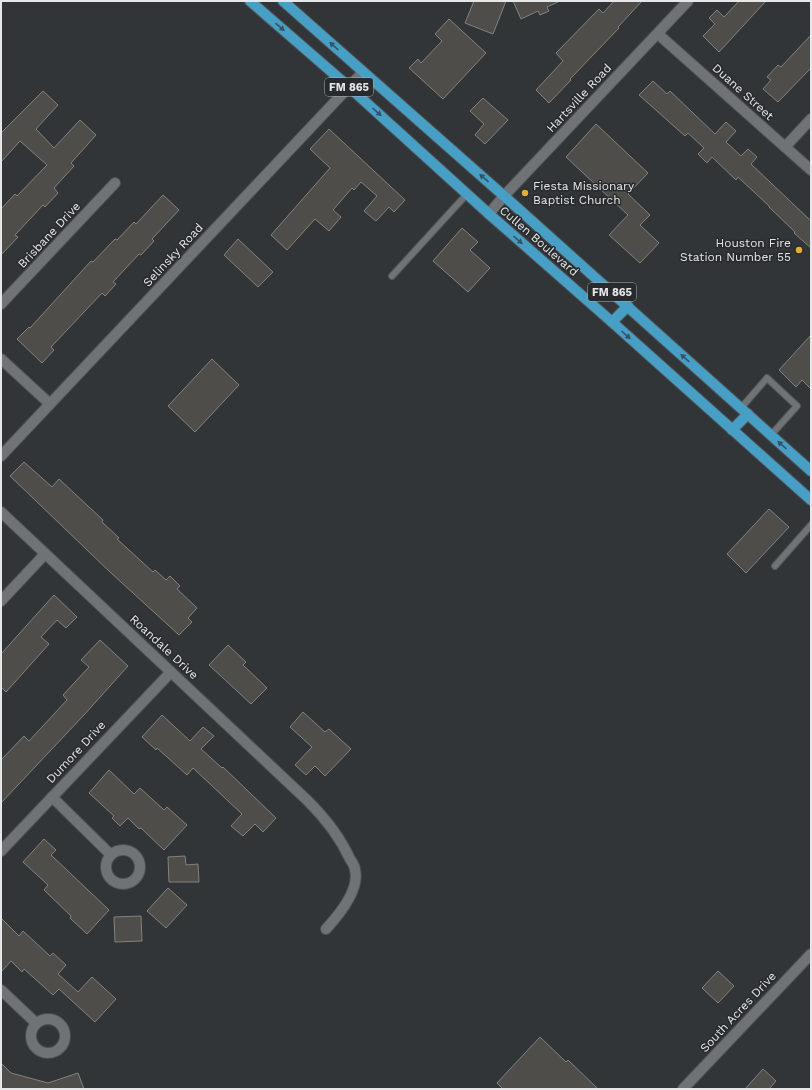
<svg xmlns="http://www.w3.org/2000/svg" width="812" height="1090" font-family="'Work Sans',sans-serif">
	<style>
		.building { fill: #4e4d4a; stroke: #83827f }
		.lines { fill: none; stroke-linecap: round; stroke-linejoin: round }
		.service-casing { stroke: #4f5253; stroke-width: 8 }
		.minor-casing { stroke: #4f5253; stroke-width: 12 }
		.primary-casing { stroke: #4f5253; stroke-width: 12 }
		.service { stroke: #707375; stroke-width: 6 }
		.minor { stroke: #707375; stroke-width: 10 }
		.primary { stroke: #479fc6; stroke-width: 10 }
		.oneway { fill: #335463 }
		.poi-dot { fill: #e4ae35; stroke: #282b2d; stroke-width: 1.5 }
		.labels { text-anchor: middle; stroke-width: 3; stroke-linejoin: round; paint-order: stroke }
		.shield { fill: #282b2d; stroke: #acafb0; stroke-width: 1 }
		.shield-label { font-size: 11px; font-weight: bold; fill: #e5e7e8 }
		.street-label { font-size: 12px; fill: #e5e7e8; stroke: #282b2d }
		.poi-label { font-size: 12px; fill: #e5e7e8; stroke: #282b2d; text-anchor: start }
	</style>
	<rect width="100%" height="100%" fill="#323537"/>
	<g class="building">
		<path d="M474 1H506L493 34 465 23Z"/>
		<path d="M513 1H560L547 7 549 11 540 15 538 11 521 19Z"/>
		<path d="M614 1H642L618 27 619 28 570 79 571 80 549 103 536 90 563 61 556 53 599 9 603 13Z"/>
		<path d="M739 1H766L719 52 703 36 715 24 709 18 717 10 724 17Z"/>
		<path d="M449 19 486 53 443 99 409 68 418 59 421 63 442 41 435 34Z"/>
		<path d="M811 35V68L778 102 763 89 771 80 767 77 778 65 781 67Z"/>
		<path d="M653 81 667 94 670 91 715 134 726 122 736 131 726 142 741 156 748 149 757 157 751 164 811 221V248L794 233 795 232 769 207V206L738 177 736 180 712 157 707 163 698 154 704 148 688 133 685 136 639 95Z"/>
		<path d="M43 91 58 105 36 129 54 148 80 120 96 135 71 163 74 166 54 188 58 193 45 207 43 205 15 235 18 237 1 255V209L15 194 17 196 47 165 20 141 1 162V133Z"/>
		<path d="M483 98 508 120 485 144 475 135 484 124 470 111Z"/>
		<path d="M596 124 648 173 628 194 650 215 640 225 659 243 640 263 609 235 628 215 566 157Z"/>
		<path d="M329 129 405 200 394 212 389 207 376 221 364 211 377 196 361 182 354 190 352 188 333 210 341 217 329 231 315 219 287 250 271 235 330 168 310 149Z"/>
		<path d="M163 195 179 210 152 239 154 241 141 255 139 254 113 282 116 284 105 296 102 293 51 347 54 350 42 363 17 339 29 327 30 328 91 261 93 262 115 239 117 240 134 222 136 224Z"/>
		<path d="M462 228 478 242 470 250 490 268 468 292 433 261Z"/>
		<path d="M238 239 273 272 258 287 224 255Z"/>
		<path d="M811 335V389L802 380 796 387 779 370Z"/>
		<path d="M212 359 239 385 195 432 168 406Z"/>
		<path d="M24 462 52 487 59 479 103 520 102 522 119 538 117 539 153 572 155 570 166 580 170 576 180 586 177 589 197 608 188 618 192 622 179 635 110 572 10 476Z"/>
		<path d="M769 509 789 527 746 573 727 554Z"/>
		<path d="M54 595 77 617 66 628 57 620 41 637 49 644 6 692 1 687V654Z"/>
		<path d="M100 640 128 666 84 715 1 803V760L24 736 29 741 67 700 63 695 89 667 81 660Z"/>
		<path d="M228 645 246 662 243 665 267 688 251 704 209 665Z"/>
		<path d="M303 712 325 732 329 729 351 749 325 776 315 766 306 775 295 765 312 747 290 727Z"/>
		<path d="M162 715 190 741 203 727 214 736 201 749 222 768 223 767 276 818 263 832 255 824 243 836 231 826 242 814 193 768 187 775 157 748 156 750 142 737Z"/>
		<path d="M109 770 134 794 140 788 164 810 167 807 187 825 164 850 141 828 139 829 128 818 120 826 112 818 114 816 89 793Z"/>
		<path d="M44 839 56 850 51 855 109 910 87 934 70 918 71 916 44 890 48 885 23 862Z"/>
		<path d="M185 856 186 865 198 864 199 882H169L168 857Z"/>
		<path d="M168 888 187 905 166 928 147 911Z"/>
		<path d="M141 916 142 941 115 942 114 917Z"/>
		<path d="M1 918 19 936 23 931 50 956 53 953 66 965 58 974 78 992 92 977 116 999 95 1022 59 989 53 995 24 969 22 972 11 961 1 972Z"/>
		<path d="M718 971 734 986 718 1003 702 988Z"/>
		<path d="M540 1037 566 1062 568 1060 598 1089H503L497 1083Z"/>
		<path d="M1 1063 11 1073 48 1083 78 1073 84 1089H1Z"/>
		<path d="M763 1069 776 1081 769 1089H745Z"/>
	</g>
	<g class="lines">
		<defs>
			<g id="service">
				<path d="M392 276 467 194"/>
				<path d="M741 408 767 378 797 406 771 435"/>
				<path d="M775 566 811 525"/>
			</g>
			<g id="minor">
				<path d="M658 34 811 170"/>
				<path d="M785 147 811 119"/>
				<path d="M489 214 504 196 688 1"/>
				<path d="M1 304 115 183"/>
				<path d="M1 359 50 404"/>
				<path d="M1 456 363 72"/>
				<path d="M1 512 308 801C325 818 340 837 350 859 352 862 355 866 355 870 360 890 338 916 326 929"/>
				<path d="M1 601 45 554"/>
				<path d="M52 797 111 855"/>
				<circle cx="123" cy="867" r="17"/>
				<path d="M1 851 171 672"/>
				<path d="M1 990 36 1023"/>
				<circle cx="48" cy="1036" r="17"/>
				<path d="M683 1089 811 954"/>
			</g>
			<g id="primary">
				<path d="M250 1 349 87 489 214 612 322 811 500"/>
				<path d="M283 1 504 196 811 471"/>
				<path d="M612 322 628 306"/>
				<path d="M732 430 748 414"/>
			</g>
		</defs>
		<use href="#service" class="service-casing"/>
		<use href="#minor" class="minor-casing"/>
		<use href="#primary" class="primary-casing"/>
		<use href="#service" class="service"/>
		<use href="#minor" class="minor"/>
		<use href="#primary" class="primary"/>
	</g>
	<defs><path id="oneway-solid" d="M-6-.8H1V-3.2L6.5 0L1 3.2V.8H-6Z"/></defs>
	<g class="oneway">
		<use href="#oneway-solid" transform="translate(280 27) rotate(41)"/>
		<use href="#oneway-solid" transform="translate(334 46) rotate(-138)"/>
		<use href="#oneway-solid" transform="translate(377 112) rotate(42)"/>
		<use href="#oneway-solid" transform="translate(484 178) rotate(-139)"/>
		<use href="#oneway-solid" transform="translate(518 240) rotate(41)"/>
		<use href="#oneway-solid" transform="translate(626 335) rotate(42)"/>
		<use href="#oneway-solid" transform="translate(685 358) rotate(-138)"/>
		<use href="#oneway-solid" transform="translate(782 445) rotate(-138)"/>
	</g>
	<g class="poi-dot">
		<circle cx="525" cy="193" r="4"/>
		<circle cx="799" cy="250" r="4"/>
	</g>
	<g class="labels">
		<g class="shield">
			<rect x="325" y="78" width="48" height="18" rx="3"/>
			<rect x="588" y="283" width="48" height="18" rx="3"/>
		</g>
		<g class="shield-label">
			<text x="349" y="91">FM 865</text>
			<text x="612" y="296">FM 865</text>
		</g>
		<g class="street-label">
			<text transform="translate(743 92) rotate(42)" y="4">Duane Street</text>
			<text transform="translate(579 98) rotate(-47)" y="4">Hartsville Road</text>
			<text transform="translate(49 235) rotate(-47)" y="4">Brisbane Drive</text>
			<text transform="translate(539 241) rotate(41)" y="4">Cullen Boulevard</text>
			<text transform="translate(173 255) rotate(-47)" y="4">Selinsky Road</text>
			<text transform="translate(164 647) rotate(43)" y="4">Roandale Drive</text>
			<text transform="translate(76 752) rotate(-47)" y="4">Dumore Drive</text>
			<text transform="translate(738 1012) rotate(-47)" y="4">South Acres Drive</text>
		</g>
		<g class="poi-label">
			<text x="533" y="190">Fiesta Missionary<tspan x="533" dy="14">Baptist Church</tspan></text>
			<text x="791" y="247" text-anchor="end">Houston Fire<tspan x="791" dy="14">Station Number 55</tspan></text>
		</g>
	</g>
	<rect width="812" height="1090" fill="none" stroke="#e5e7e8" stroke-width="4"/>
</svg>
